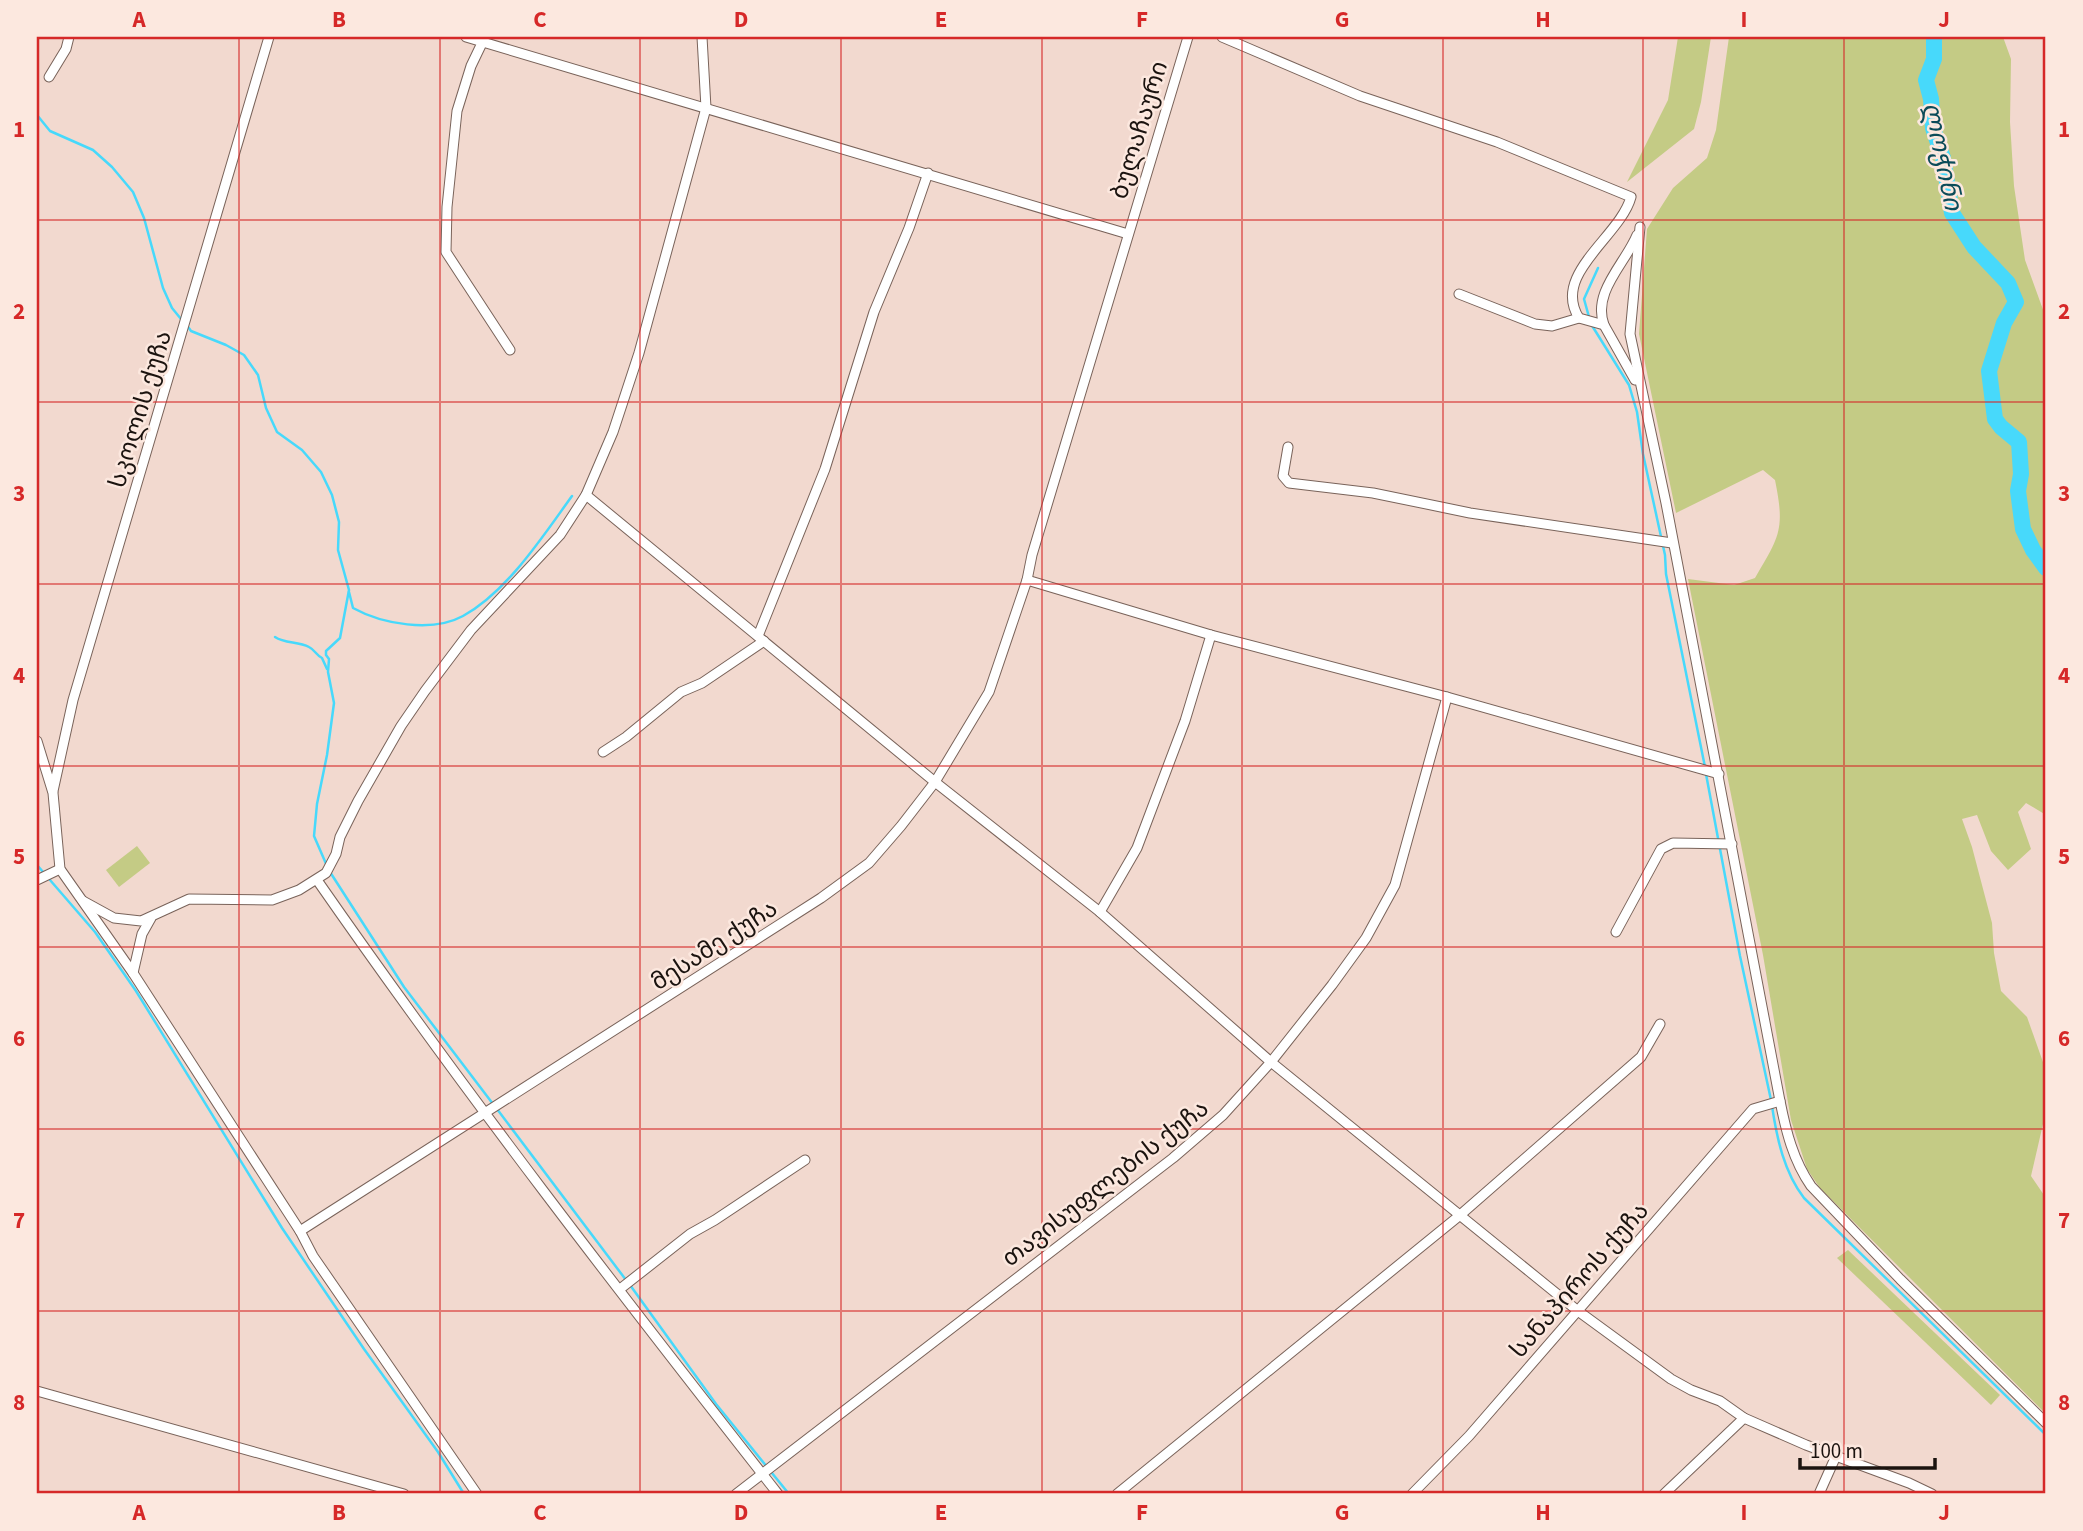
<svg xmlns="http://www.w3.org/2000/svg" width="2083" height="1531" font-family="'Source Sans 3','Noto Sans Georgian',sans-serif">
	<style>
		.green { fill: #c4cb85 }
		.lines { fill: none; stroke-linecap: round; stroke-linejoin: round }
		.stream { stroke: #47d9fb; stroke-width: 2.5 }
		.river { stroke: #47d9fb; stroke-width: 16 }
		.minor-casing { stroke: #79635a; stroke-width: 11 }
		.minor { stroke: #fff; stroke-width: 9 }
		.grid { fill: none; stroke: #d62828; stroke-width: 2; stroke-opacity: 0.55 }
		.labels { text-anchor: middle; stroke-width: 5; stroke-linejoin: round; paint-order: stroke }
		.street-label { font-size: 24px; fill: #1b130f; stroke: #fce8df }
		.water-label { font-size: 26px; font-style: italic; fill: #0b4b59; stroke: #fce8df }
		.neatline { fill: none; stroke: #d62828; stroke-width: 2.5 }
		.grid-label { font-size: 23px; text-anchor: middle; font-weight: bold; fill: #d62828 }
	</style>
	<rect width="100%" height="100%" fill="#f2d9cf"/>
	<g class="green">
		<path d="M1678 37H1711L1701 102 1694 129 1627 182 1668 100Z"/>
		<path d="M1729 37H2003L2011 59 2010 122 2014 186 2025 260 2046 318V815L2026 803 2018 812 2031 849 2008 870 1991 851 1977 815 1962 819 1972 847 1992 923 1994 953 2001 991 2027 1017 2044 1065 2046 1067V1111L2031 1176 2046 1198V1414L1820 1188 1807 1169 1791 1120 1763 955 1688 579 1734 585 1755 578C1780 536 1785 529 1775 480L1763 470 1676 513 1639 334 1647 229 1673 188 1707 158 1716 130Z"/>
		<path d="M137 846 150 863 119 887 106 870Z"/>
		<path d="M1848 1250 2000 1395 1991 1405 1837 1258Z"/>
	</g>
	<g class="lines">
		<g class="stream">
			<path d="M37 115 50 131 93 150 112 167 133 192 144 218 163 288 172 308 181 319"/>
			<path d="M1589 317 1584 299 1598 268"/>
			<path d="M186 324 191 331 226 345 244 355 258 375 266 408 277 432 302 450 321 472 332 495 339 522 338 550 349 590 340 638 326 651V655L329 659 328 672 334 703 327 755 317 804 314 836 327 866"/>
			<path d="M1591 324 1629 385 1637 412 1643 454 1665 555 1666 574 1705 767"/>
			<path d="M349 592 353 608C382 624 432 633 463 616 507 592 543 536 572 496"/>
			<path d="M275 637C285 644 298 641 309 647 315 650 316 655 322 658L327 669"/>
			<path d="M1706 774 1740 956 1771 1100"/>
			<path d="M37 865 95 932 136 991 282 1228 364 1349 438 1452 464 1494"/>
			<path d="M330 872 404 987 493 1104"/>
			<path d="M1772 1106C1777 1139 1784 1172 1804 1198L2046 1435"/>
			<path d="M497 1109 626 1280"/>
			<path d="M630 1285 716 1404 789 1494"/>
		</g>
		<path class="river" d="M1934 37V59L1926 80 1931 99 1933 128 1943 158 1952 213 1974 247 2008 283 2016 302 2004 323 1989 371 1995 419 2001 427 2019 442 2021 474 2018 491 2023 529 2033 550 2046 568"/>
		<defs>
			<g id="minor">
				<path d="M466 37 1128 234"/>
				<path d="M1222 37 1360 96 1497 142 1631 197C1620 237 1551 274 1579 318L1604 325 1635 380"/>
				<path d="M483 41 471 66 457 111 447 207 446 252 510 350"/>
				<path d="M49 77 66 49 69 37"/>
				<path d="M1640 227 1630 334 1666 503 1780 1101C1786 1131 1793 1160 1811 1186L1900 1279 2046 1423"/>
				<path d="M1459 294 1535 324 1552 326 1579 318"/>
				<path d="M1604 325C1592 292 1625 264 1637 235"/>
				<path d="M1288 447 1283 476 1289 483 1373 493 1470 513 1672 543"/>
				<path d="M586 495 935 782 1100 912 1271 1062 1578 1311 1671 1379 1691 1390 1720 1401 1744 1418 1806 1445 1909 1483 1932 1494"/>
				<path d="M1027 580 1211 635 1447 697 1719 774"/>
				<path d="M758 636 825 469 874 312 909 228 928 173"/>
				<path d="M37 741 53 793 60 869 133 973 300 1231 313 1256 477 1494"/>
				<path d="M603 752 626 737 681 692 702 683 764 641"/>
				<path d="M53 791 73 700 269 37"/>
				<path d="M37 880 60 869"/>
				<path d="M317 880C463 1090 620 1293 778 1494"/>
				<path d="M83 901 114 918 141 921 189 899 272 900 299 890 326 873 336 854 340 837 358 801 401 726 425 691 471 630 560 535 586 495 613 432 639 353 706 108 702 37"/>
				<path d="M1100 912 1137 848 1185 721 1211 635"/>
				<path d="M1616 932 1661 849 1673 843 1732 844"/>
				<path d="M133 973 142 934 151 918"/>
				<path d="M300 1231 821 898 869 863 901 826 935 782 989 692 1027 580 1032 555 1188 37"/>
				<path d="M620 1289 690 1234 715 1220 805 1160"/>
				<path d="M37 1391 404 1494"/>
				<path d="M736 1494 1173 1158 1223 1115 1271 1062 1332 985 1366 938 1395 885 1447 697"/>
				<path d="M1117 1494 1459 1216 1641 1057 1660 1024"/>
				<path d="M1412 1494 1469 1436 1753 1109 1780 1101"/>
				<path d="M1664 1494 1744 1418"/>
				<path d="M1819 1494 1836 1456"/>
			</g>
		</defs>
		<use href="#minor" class="minor-casing"/>
		<use href="#minor" class="minor"/>
	</g>
	<path class="grid" d="M239 37V1494M440 37V1494M640 37V1494M841 37V1494M1042 37V1494M1242 37V1494M1443 37V1494M1643 37V1494M1844 37V1494M37 220H2046M37 402H2046M37 584H2046M37 766H2046M37 947H2046M37 1129H2046M37 1311H2046"/>
	<g class="labels">
		<g class="street-label">
			<text transform="translate(1139 130) rotate(-73)" y="8">ბულაჩაური</text>
			<text transform="translate(140 409) rotate(-73)" y="8">სკოლის ქუჩა</text>
			<text transform="translate(714 945) rotate(-33)" y="8">მესამე ქუჩა</text>
			<text transform="translate(1105 1183) rotate(-38)" y="8">თავისუფლების ქუჩა</text>
			<text transform="translate(1579 1280) rotate(-49)" y="8">სანაპიროს ქუჩა</text>
		</g>
		<g class="water-label">
			<text transform="translate(1943 156) rotate(78)" y="9">ლოჭინი</text>
		</g>
	</g>
	<rect width="2083" height="1531" fill="none" stroke="#fce8df" stroke-width="77"/>
	<path d="M1800 1458v10h135v-10" fill="none" stroke="#1b130f" stroke-width="3.5"/>
	<text x="1810" y="1458" font-size="21" fill="#1b130f" stroke="#fce8df" stroke-width="5" paint-order="stroke">100 m</text>
	<rect x="38" y="38" width="2006" height="1454" class="neatline"/>
	<g class="grid-label">
		<text x="139" y="27">A</text>
		<text x="339" y="27">B</text>
		<text x="540" y="27">C</text>
		<text x="741" y="27">D</text>
		<text x="941" y="27">E</text>
		<text x="1142" y="27">F</text>
		<text x="1342" y="27">G</text>
		<text x="1543" y="27">H</text>
		<text x="1744" y="27">I</text>
		<text x="1944" y="27">J</text>
		<text x="19" y="137">1</text>
		<text x="2064" y="137">1</text>
		<text x="19" y="319">2</text>
		<text x="2064" y="319">2</text>
		<text x="19" y="501">3</text>
		<text x="2064" y="501">3</text>
		<text x="19" y="683">4</text>
		<text x="2064" y="683">4</text>
		<text x="19" y="864">5</text>
		<text x="2064" y="864">5</text>
		<text x="19" y="1046">6</text>
		<text x="2064" y="1046">6</text>
		<text x="19" y="1228">7</text>
		<text x="2064" y="1228">7</text>
		<text x="19" y="1410">8</text>
		<text x="2064" y="1410">8</text>
		<text x="139" y="1520">A</text>
		<text x="339" y="1520">B</text>
		<text x="540" y="1520">C</text>
		<text x="741" y="1520">D</text>
		<text x="941" y="1520">E</text>
		<text x="1142" y="1520">F</text>
		<text x="1342" y="1520">G</text>
		<text x="1543" y="1520">H</text>
		<text x="1744" y="1520">I</text>
		<text x="1944" y="1520">J</text>
	</g>
</svg>
